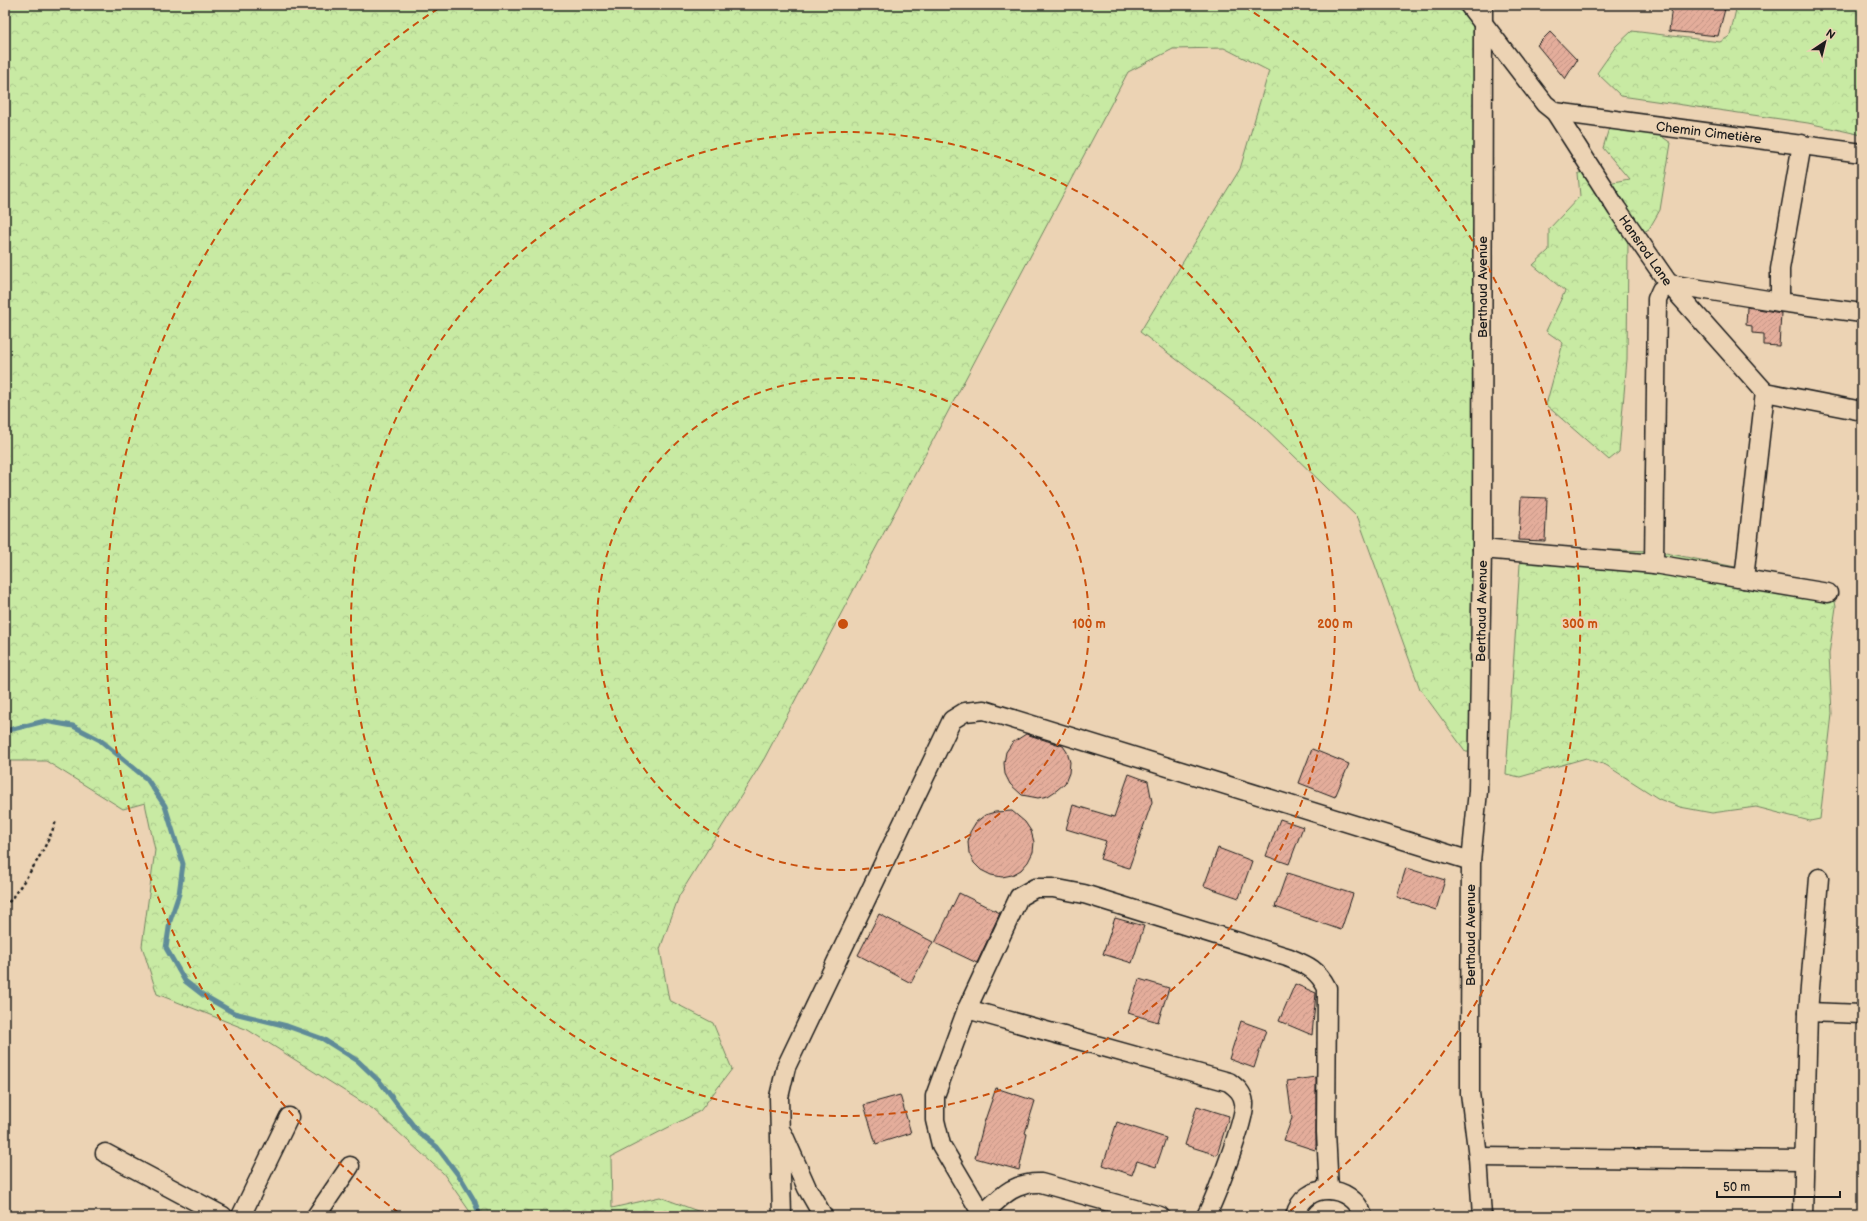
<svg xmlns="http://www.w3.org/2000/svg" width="1867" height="1221" font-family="'Balsamiq Sans',sans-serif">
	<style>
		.forest { fill: url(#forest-crowns); stroke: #728360 }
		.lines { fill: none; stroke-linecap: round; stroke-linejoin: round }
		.stream { stroke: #5e8b98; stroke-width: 5 }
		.building { fill: url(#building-hatch); stroke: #1c1c1c }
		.minor-casing { stroke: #1c1c1c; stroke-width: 21 }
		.path { stroke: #1c1c1c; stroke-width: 2.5; stroke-dasharray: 3 3; stroke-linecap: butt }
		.minor { stroke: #ecd3b4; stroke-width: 18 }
		.ring { fill: none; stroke: #c9500e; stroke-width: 2; stroke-dasharray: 7 5 }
		.labels { text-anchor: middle; stroke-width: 4; stroke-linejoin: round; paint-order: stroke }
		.street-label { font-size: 13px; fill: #1c1c1c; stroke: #ecd3b4 }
		.centre { fill: #c9500e; stroke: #ecd3b4; stroke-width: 2 }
		.ring-label { font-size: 12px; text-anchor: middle; font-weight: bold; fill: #c9500e; stroke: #ecd3b4; stroke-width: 4; stroke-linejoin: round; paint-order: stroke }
	</style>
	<defs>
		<pattern id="forest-crowns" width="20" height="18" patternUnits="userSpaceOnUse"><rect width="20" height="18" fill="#c8eaa3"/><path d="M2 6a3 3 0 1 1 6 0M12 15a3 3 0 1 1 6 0" fill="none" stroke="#abc88c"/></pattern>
		<pattern id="building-hatch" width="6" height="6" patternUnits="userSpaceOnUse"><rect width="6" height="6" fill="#e4ad9b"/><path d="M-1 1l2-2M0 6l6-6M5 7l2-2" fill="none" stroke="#c39485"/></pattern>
	</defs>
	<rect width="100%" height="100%" fill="#ecd3b4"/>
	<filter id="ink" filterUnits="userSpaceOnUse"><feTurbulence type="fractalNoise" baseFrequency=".025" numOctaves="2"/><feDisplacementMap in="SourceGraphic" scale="8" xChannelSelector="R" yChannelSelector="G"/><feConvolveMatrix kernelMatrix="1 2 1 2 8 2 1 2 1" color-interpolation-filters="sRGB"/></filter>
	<g filter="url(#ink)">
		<g class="forest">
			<path d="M5 5H1467L1481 21 1479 752H1466L1420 689 1358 518 1256 419 1140 332 1240 169 1269 71 1224 48 1173 49 1128 72 764 759 679 896 660 949 669 1000 713 1023 732 1069 700 1111 611 1157 612 1208 660 1197 711 1216H473L443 1173 373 1109 248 1030 157 994 142 946 155 850 145 803 123 809 46 761H5Z"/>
			<path d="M1737 5H1862V135L1808 123 1621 96 1597 73 1616 46 1632 31 1720 42 1730 36Z"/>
			<path d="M1609 128 1654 131 1671 143 1660 210 1649 229 1628 241 1627 359 1619 452 1609 460 1546 405 1563 343 1546 331 1565 291 1533 265 1549 250V229L1580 196 1578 174 1597 165 1608 183 1629 179 1603 148Z"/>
			<path d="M1521 549 1578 558 1611 550 1656 551 1800 580 1834 596 1836 607 1829 654 1832 714 1820 819 1810 821 1756 807 1712 813 1680 807 1659 799 1606 765 1586 758 1520 777 1506 774Z"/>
		</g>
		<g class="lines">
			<path class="stream" d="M5 731 45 721 73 726 100 740 147 779 165 806 183 864 179 894 170 921 166 948 185 981 203 995 234 1013 287 1026 323 1039 358 1061 381 1083 418 1132 437 1147 462 1180 474 1200 480 1216"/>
		</g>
		<g class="building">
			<path d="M1672 5H1703L1725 9 1718 36 1669 31Z"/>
			<path d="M1550 32 1577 60 1565 79 1537 45Z"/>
			<path d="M1747 307 1781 313 1779 346 1764 345V334L1752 333V326L1746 325Z"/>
			<path d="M1521 497 1547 498 1545 541 1519 540Z"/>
			<path d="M1026 734 1063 746 1067 752 1070 762 1069 773 1065 783 1057 790 1048 796 1038 798 1022 795 1010 784 1005 774 1004 763 1006 752 1012 743Z"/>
			<path d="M1312 749 1349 764 1335 797 1299 783Z"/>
			<path d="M1129 774 1148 781 1152 802 1129 868 1100 859 1106 841 1066 829 1073 805 1114 817Z"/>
			<path d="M1012 811 1025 822 1031 831 1034 842 1033 852 1028 862 1021 870 1012 875 1002 877 991 875 981 870 974 863 969 853 968 842 970 832 976 822 985 815 995 812Z"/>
			<path d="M1280 819 1303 827 1289 864 1266 856Z"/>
			<path d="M1218 848 1252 861 1239 898 1204 886Z"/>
			<path d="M1406 868 1445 880 1436 910 1397 897Z"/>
			<path d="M1287 873 1353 894 1341 930 1275 907Z"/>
			<path d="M959 893 1000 913 977 963 935 943Z"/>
			<path d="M879 914 933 942 911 983 858 955Z"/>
			<path d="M1115 918 1144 926 1132 963 1103 954Z"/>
			<path d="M1139 979 1169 988 1158 1022 1128 1013Z"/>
			<path d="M1295 984 1316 993 1312 1035 1279 1021Z"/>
			<path d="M1241 1021 1266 1030 1254 1068 1229 1059Z"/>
			<path d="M1316 1077V1147L1315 1150 1284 1140 1292 1118 1287 1081Z"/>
			<path d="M996 1088 1035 1101 1025 1133 1027 1134 1019 1170 975 1158 984 1123Z"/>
			<path d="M900 1095 911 1133 876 1144 864 1105Z"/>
			<path d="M1197 1106 1229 1116 1217 1155 1185 1145Z"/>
			<path d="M1117 1122 1166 1138 1156 1167 1137 1161 1132 1175 1103 1165Z"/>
		</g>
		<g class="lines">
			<defs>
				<g id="minor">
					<path d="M1469 5 1545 104 1555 112 1617 209 1669 284 1765 392 1862 411"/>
					<path d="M1555 112 1862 153"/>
					<path d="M1802 144 1780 269V302L1862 313"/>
					<path d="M1482 549 1654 564 1828 593"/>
					<path d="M1654 564 1657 299 1661 290 1669 284 1780 302"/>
					<path d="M1744 579 1765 392"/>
					<path d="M967 1009 1229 1082C1237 1088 1243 1093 1244 1103 1246 1118 1215 1199 1206 1216"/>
					<path d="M1808 1012 1862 1014"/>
					<path d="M783 1134 807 1188 823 1216"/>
					<path d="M105 1153 223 1216"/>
					<path d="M1478 1157 1804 1160"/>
					<path d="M982 1215C1001 1197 1013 1182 1041 1183L1160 1216"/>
					<path d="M241 1216 289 1117"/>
					<path d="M316 1216 350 1166"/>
					<path d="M782 1216 779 1097 786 1067 952 720 965 712 984 710 1471 861"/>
					<path d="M983 1216 941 1145 935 1120V1096L967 1009 1019 897 1035 888H1053L1084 894 1287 957C1306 965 1317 968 1327 988L1326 1132 1329 1190"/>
					<path d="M1295 1216C1304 1180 1352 1183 1363 1216"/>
					<path d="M1482 1216 1478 1157 1470 1093V1040L1471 861 1478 791 1482 549 1483 5"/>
					<path d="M1803 1216 1808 1012 1819 878"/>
				</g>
			</defs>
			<use href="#minor" class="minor-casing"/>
			<path class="path" d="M5 907C25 881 45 852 56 821"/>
			<use href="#minor" class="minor"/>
		</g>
	</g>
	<g class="ring">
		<circle cx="843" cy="624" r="246"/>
		<circle cx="843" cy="624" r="492"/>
		<path d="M399 1213A737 737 0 0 1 442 6M1244 6A737 737 0 0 1 1287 1213"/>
	</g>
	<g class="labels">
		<g class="street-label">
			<text transform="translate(1709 132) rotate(7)" y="5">Chemin Cimetière</text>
			<text transform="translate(1646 250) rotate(55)" y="5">Hansrod Lane</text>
			<text transform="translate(1482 287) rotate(-90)" y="5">Berthaud Avenue</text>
			<text transform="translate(1481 611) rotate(-89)" y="5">Berthaud Avenue</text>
			<text transform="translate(1470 935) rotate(-90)" y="5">Berthaud Avenue</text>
		</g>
	</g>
	<circle cx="843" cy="624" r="6" class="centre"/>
	<g class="ring-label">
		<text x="1089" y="628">100 m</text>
		<text x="1335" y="628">200 m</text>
		<text x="1580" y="628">300 m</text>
	</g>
	<rect width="1867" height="1221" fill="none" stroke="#ecd3b4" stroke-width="20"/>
	<rect x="10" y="10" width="1847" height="1201" fill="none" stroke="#1c1c1c" stroke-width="1.5" filter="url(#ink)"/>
	<g transform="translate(1825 42) rotate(35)" stroke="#ecd3b4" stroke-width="3" paint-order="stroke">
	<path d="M0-3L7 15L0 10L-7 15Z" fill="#1c1c1c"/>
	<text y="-6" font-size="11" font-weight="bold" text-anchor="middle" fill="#1c1c1c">N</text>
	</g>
	<path d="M1717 1191v6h123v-6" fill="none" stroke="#1c1c1c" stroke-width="2"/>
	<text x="1723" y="1191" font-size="12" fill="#1c1c1c" stroke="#ecd3b4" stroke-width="3" paint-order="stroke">50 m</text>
</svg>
